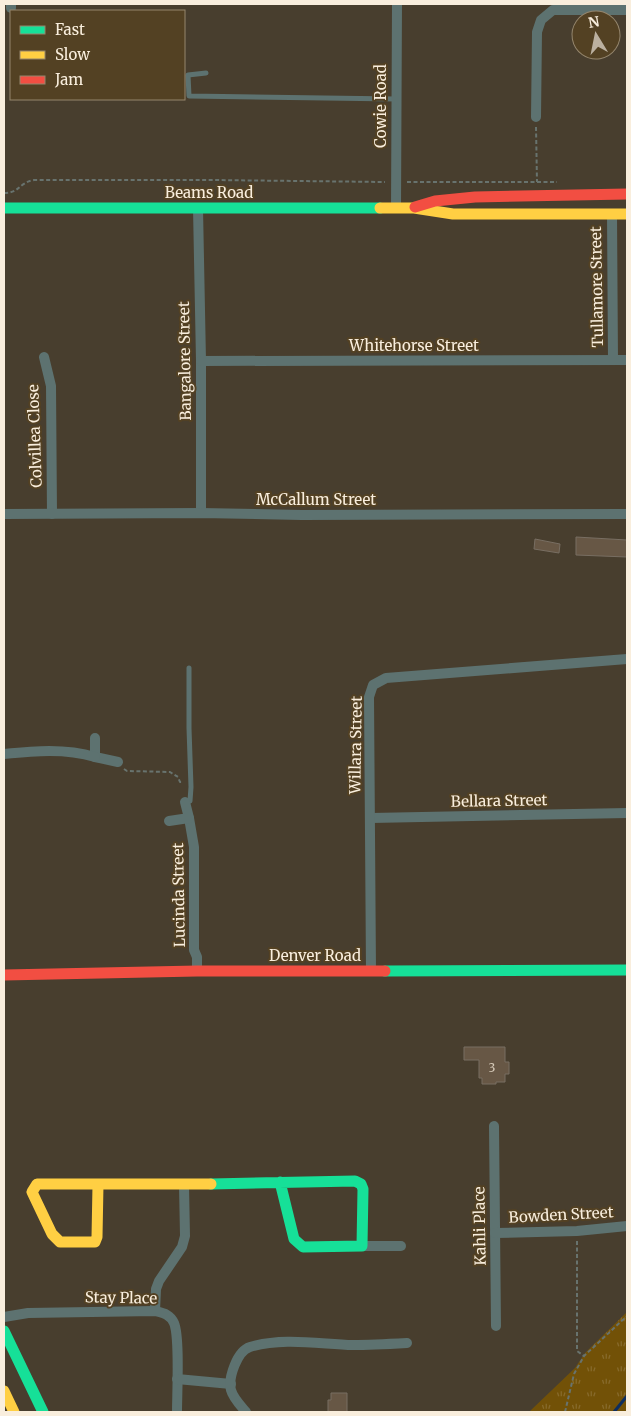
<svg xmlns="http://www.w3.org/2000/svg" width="631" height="1416" font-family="Merriweather,serif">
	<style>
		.park { fill: url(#park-tufts) }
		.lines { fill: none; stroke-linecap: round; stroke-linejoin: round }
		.stream { stroke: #0d2d5e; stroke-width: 3 }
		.building { fill: #675745; stroke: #786e62 }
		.path { stroke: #68736e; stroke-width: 2; stroke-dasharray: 4 2.5; stroke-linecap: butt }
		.lane { stroke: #5d7270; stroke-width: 5 }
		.street { stroke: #5d7270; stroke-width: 10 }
		.fast { stroke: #16e098; stroke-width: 11 }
		.slow { stroke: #ffcf43; stroke-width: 11 }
		.jam { stroke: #f24e42; stroke-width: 11 }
		.labels { text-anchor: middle; stroke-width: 4; stroke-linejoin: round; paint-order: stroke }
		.number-label { font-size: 12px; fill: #d4c8b7 }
		.street-label { font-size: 15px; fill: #f9eedd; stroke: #534123 }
	</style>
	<defs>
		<pattern id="park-tufts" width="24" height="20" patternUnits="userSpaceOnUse" patternTransform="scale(1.25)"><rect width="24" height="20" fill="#725107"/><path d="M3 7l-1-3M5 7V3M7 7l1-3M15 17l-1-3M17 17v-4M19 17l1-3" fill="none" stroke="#876a2b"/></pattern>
	</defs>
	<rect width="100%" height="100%" fill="#483e2e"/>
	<path class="park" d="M627 1312V1412H529L575 1368 585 1353Z"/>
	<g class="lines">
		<path class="stream" d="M614 1412 627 1396"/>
	</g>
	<g class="building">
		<path d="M576 537 627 540V557L576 555Z"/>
		<path d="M535 539 560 544 559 553 534 549Z"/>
		<path d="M464 1047H505V1062H509V1074H505V1082H496V1084H482V1078H479V1060H464Z"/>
		<path d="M331 1393H347V1412H328V1400H331Z"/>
	</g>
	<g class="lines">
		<g class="path">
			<path d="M536 127 537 182"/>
			<path d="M407 182H557"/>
			<path d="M4 193C20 193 18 183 34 180H212L385 182"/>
			<path d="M124 769 127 771 170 772 178 777 180 782H182"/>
			<path d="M577 1241V1351L584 1356"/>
			<path d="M565 1412 574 1374 584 1356 627 1316"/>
		</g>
		<g class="lane">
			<path d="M206 73 188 75 189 96 396 99"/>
			<path d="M185 802 190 801 191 787 189 728V668"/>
		</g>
		<g class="street">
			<path d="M11 8V4"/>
			<path d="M536 117 537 32 541 20 553 10H627"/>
			<path d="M198 208 201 361V513"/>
			<path d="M396 208 397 4"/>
			<path d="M612 214 613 360"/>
			<path d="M44 357 51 386 52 514"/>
			<path d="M201 361 627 360"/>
			<path d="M4 514 201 513 302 515 627 514"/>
			<path d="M95 738V757L118 762"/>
			<path d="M4 754C34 751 65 748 95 757"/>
			<path d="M189 818 194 847V950L197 957V971"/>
			<path d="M371 818 627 813"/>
			<path d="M169 821 189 818 185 802"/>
			<path d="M371 971 369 697 373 685 386 678 627 659"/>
			<path d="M494 1126 496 1326"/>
			<path d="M495 1233 577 1231 627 1226"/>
			<path d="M362 1246H401"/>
			<path d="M155 1311 156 1289 159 1281 182 1247 185 1236 184 1185"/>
			<path d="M4 1317 28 1313 155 1311C163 1313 170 1314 174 1323 180 1337 177 1394 177 1412"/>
			<path d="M177 1379 231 1384"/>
			<path d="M246 1412C241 1406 233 1398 231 1390 228 1378 237 1351 250 1347 283 1337 319 1344 353 1345 371 1345 389 1344 407 1343"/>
		</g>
		<g class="fast">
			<path d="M4 208H380"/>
			<path d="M385 971 627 970"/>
			<path d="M211 1184 355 1181 361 1184 363 1189 362 1246 303 1247 294 1239 280 1182"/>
			<path d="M4 1331 43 1412"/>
		</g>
		<g class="slow">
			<path d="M380 208H414L453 214H627"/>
			<path d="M98 1185 97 1237 95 1242H60L52 1234 32 1192 37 1184H211"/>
			<path d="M4 1391 14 1412"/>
		</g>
		<g class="jam">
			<path d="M415 207 435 201 475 197 627 194"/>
			<path d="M4 975 197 971H385"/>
		</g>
	</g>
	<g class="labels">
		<g class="number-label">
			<text x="492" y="1072">3</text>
		</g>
		<g class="street-label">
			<text transform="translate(381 106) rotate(-90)" y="5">Cowie Road</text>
			<text x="209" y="198">Beams Road</text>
			<text transform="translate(597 287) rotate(-91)" y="5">Tullamore Street</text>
			<text x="414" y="351">Whitehorse Street</text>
			<text transform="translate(185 361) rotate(-91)" y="5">Bangalore Street</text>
			<text transform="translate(35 436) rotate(-92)" y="5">Colvillea Close</text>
			<text x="316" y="505">McCallum Street</text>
			<text transform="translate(356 745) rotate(-89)" y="5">Willara Street</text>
			<text transform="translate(499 801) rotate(-1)" y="5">Bellara Street</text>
			<text transform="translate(179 895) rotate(-91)" y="5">Lucinda Street</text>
			<text x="315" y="961">Denver Road</text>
			<text transform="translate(561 1215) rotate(-3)" y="5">Bowden Street</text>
			<text transform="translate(480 1226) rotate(-91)" y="5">Kahli Place</text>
			<text transform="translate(121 1298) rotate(1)" y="5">Stay Place</text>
		</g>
	</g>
	<rect width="631" height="1416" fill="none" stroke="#f9eedd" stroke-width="10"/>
	<rect x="10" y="10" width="175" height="90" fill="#534123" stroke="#95866d"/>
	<rect x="20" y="26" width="25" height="8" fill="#16e098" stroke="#95866d"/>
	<text x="55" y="35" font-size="15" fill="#f9eedd">Fast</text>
	<rect x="20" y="51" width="25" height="8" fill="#ffcf43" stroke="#95866d"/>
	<text x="55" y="60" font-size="15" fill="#f9eedd">Slow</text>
	<rect x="20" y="76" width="25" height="8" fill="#f24e42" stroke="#95866d"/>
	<text x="55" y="85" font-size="15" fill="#f9eedd">Jam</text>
	<g transform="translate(596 35) rotate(350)"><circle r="24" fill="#534123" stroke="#95866d"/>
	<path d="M0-4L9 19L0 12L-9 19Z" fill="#bbb0a0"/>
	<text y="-8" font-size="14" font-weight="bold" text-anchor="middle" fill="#f9eedd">N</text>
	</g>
</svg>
